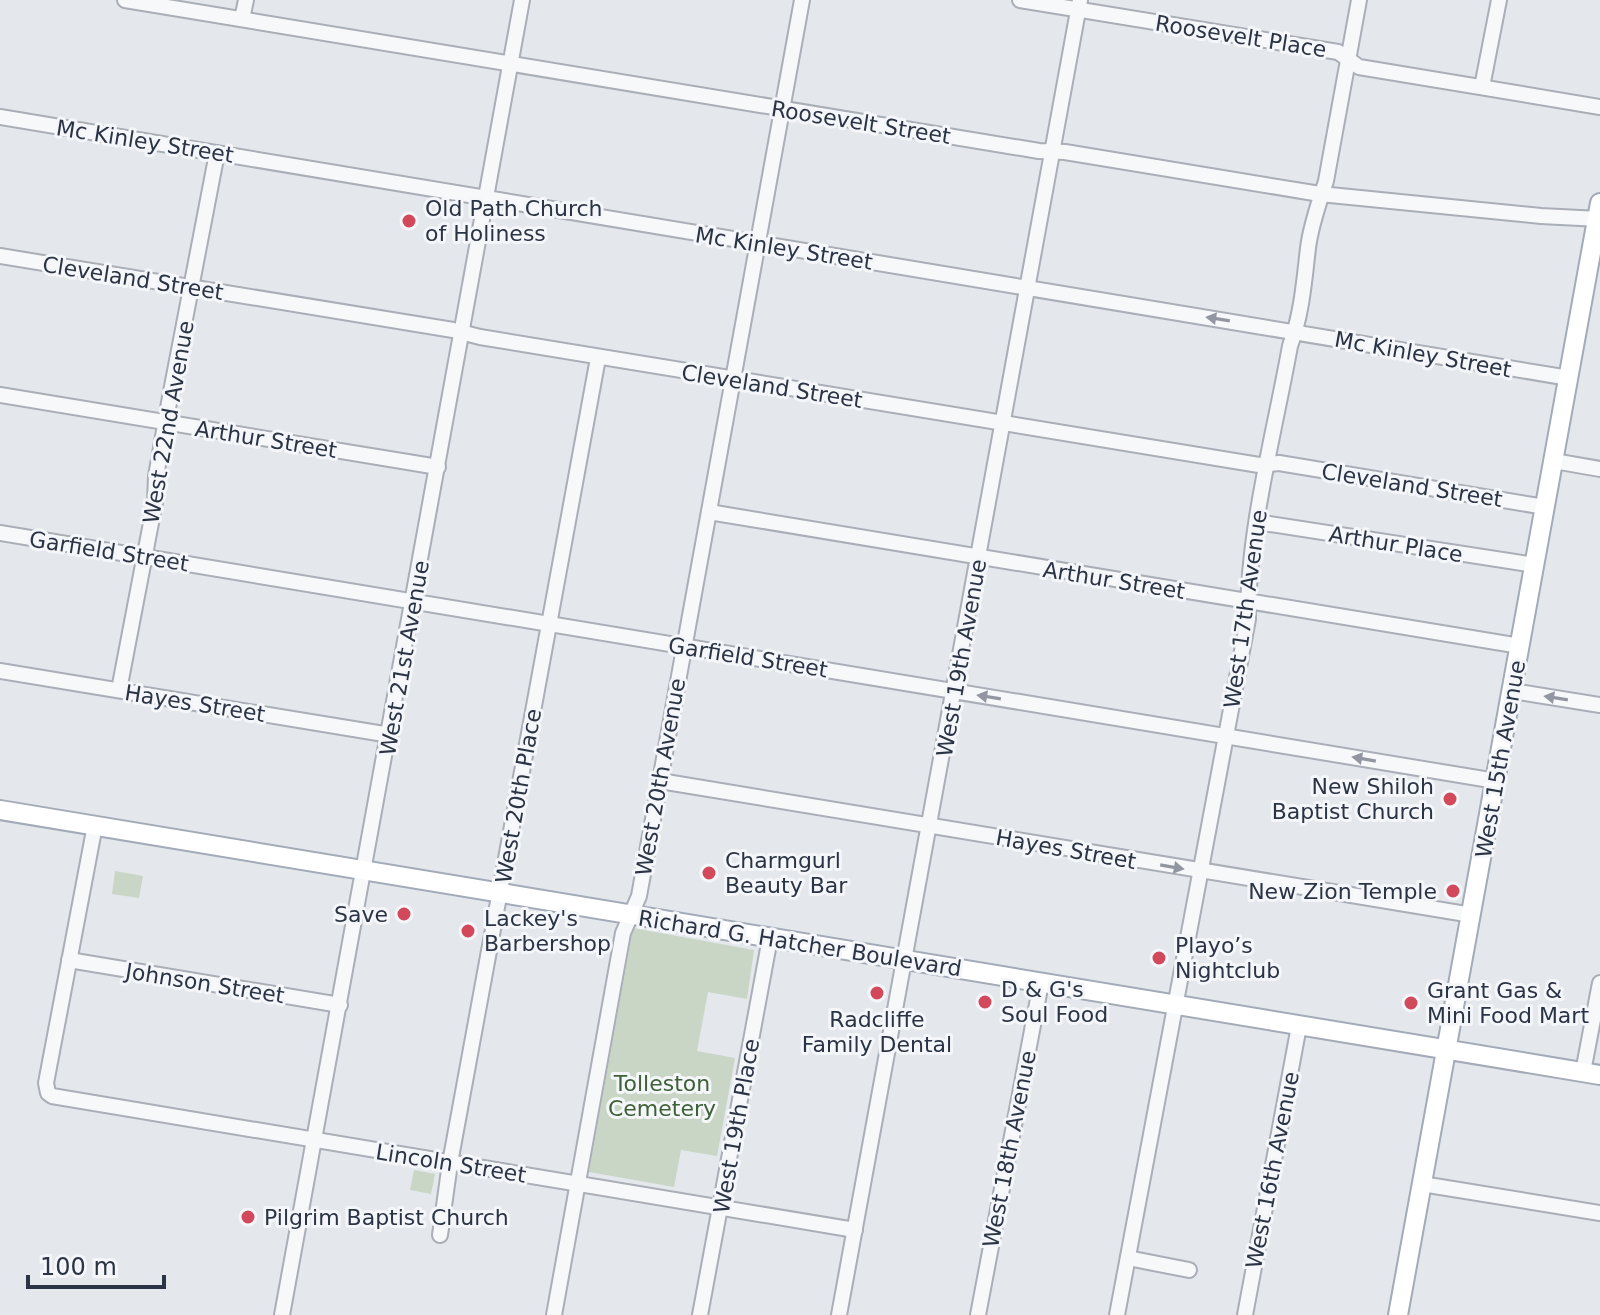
<svg xmlns="http://www.w3.org/2000/svg" width="1600" height="1315" font-family="'DejaVu Sans',sans-serif">
	<style>
		.green { fill: #c9d6c5 }
		.lines { fill: none; stroke-linecap: round; stroke-linejoin: round }
		.minor-casing { stroke: #a9aeb7; stroke-width: 18 }
		.major-casing { stroke: #a3abb8; stroke-width: 22 }
		.minor { stroke: #f7f8fa; stroke-width: 14 }
		.major { stroke: #fff; stroke-width: 18 }
		.oneway { fill: #9196a0 }
		.poi-dot { fill: #d1495b; stroke: #f4f6f9; stroke-width: 3 }
		.labels { text-anchor: middle; stroke-width: 6; stroke-linejoin: round; paint-order: stroke }
		.street-label { font-size: 22px; fill: #2b3445; stroke: #f4f6f9 }
		.poi-label { font-size: 22px; fill: #2b3445; stroke: #f4f6f9; text-anchor: start }
		.park-label { font-size: 22px; fill: #3f6138; stroke: #f4f6f9 }
	</style>
	<rect width="100%" height="100%" fill="#e4e7ec"/>
	<g class="green">
		<path d="M115 871 143 876 139 898 112 894Z"/>
		<path d="M633 928 754 950 747 999 708 992 697 1051 735 1058 717 1156 681 1150 674 1187 589 1172Z"/>
		<path d="M414 1170 435 1174 431 1194 410 1190Z"/>
	</g>
	<g class="lines">
		<defs>
			<g id="minor">
				<path d="M125 0 1039 151 1065 152 1320 194 1541 216 1600 219"/>
				<path d="M1020 0 1338 52 1359 67 1600 107"/>
				<path d="M242 19 246 0"/>
				<path d="M1482 87 1499 0"/>
				<path d="M0 117 1569 378"/>
				<path d="M0 256 453 330 480 337 1259 465 1279 463 1545 507"/>
				<path d="M0 395 438 467"/>
				<path d="M1554 461 1600 469"/>
				<path d="M709 512 1520 646"/>
				<path d="M1257 522 1535 565"/>
				<path d="M0 533 1496 781"/>
				<path d="M0 671 390 735"/>
				<path d="M119 690 155 502 156 476 170 397 217 153"/>
				<path d="M1512 691 1600 705"/>
				<path d="M660 781 1472 915"/>
				<path d="M95 825 46 1083 48 1093 52 1096 855 1230"/>
				<path d="M69 960 340 1005"/>
				<path d="M1583 1072 1600 983"/>
				<path d="M1422 1184 1600 1213"/>
				<path d="M440 1235 450 1163 598 358"/>
				<path d="M1128 1258 1189 1270"/>
				<path d="M282 1315 522 0"/>
				<path d="M554 1315 623 933 639 896 802 0"/>
				<path d="M700 1315 770 938"/>
				<path d="M839 1315 1080 0"/>
				<path d="M978 1315 1041 983"/>
				<path d="M1117 1315 1248 619C1248 529 1274 435 1290 346 1302 313 1304 282 1308 248 1311 224 1319 203 1326 181L1359 0"/>
				<path d="M1245 1315 1299 1026"/>
			</g>
			<g id="major">
				<path d="M0 810 1600 1075"/>
				<path d="M1398 1315 1600 203"/>
			</g>
		</defs>
		<use href="#minor" class="minor-casing"/>
		<use href="#major" class="major-casing"/>
		<use href="#minor" class="minor"/>
		<use href="#major" class="major"/>
	</g>
	<defs><path id="oneway-solid" d="M-6-.8H1V-3.2L6.5 0L1 3.2V.8H-6Z" transform="scale(2)"/></defs>
	<g class="oneway">
		<use href="#oneway-solid" transform="translate(1218 319) rotate(-171)"/>
		<use href="#oneway-solid" transform="translate(989 697) rotate(-171)"/>
		<use href="#oneway-solid" transform="translate(1556 698) rotate(-171)"/>
		<use href="#oneway-solid" transform="translate(1364 759) rotate(-170)"/>
		<use href="#oneway-solid" transform="translate(1172 867) rotate(10)"/>
	</g>
	<g class="poi-dot">
		<circle cx="409" cy="221" r="8"/>
		<circle cx="1450" cy="799" r="8"/>
		<circle cx="709" cy="873" r="8"/>
		<circle cx="1453" cy="891" r="8"/>
		<circle cx="404" cy="914" r="8"/>
		<circle cx="468" cy="931" r="8"/>
		<circle cx="1159" cy="958" r="8"/>
		<circle cx="877" cy="993" r="8"/>
		<circle cx="985" cy="1002" r="8"/>
		<circle cx="1411" cy="1003" r="8"/>
		<circle cx="248" cy="1217" r="8"/>
	</g>
	<g class="labels">
		<g class="street-label">
			<text transform="translate(1241 36) rotate(9)" y="8">Roosevelt Place</text>
			<text transform="translate(861 122) rotate(9)" y="8">Roosevelt Street</text>
			<text transform="translate(145 141) rotate(9)" y="8">Mc Kinley Street</text>
			<text transform="translate(784 248) rotate(9)" y="8">Mc Kinley Street</text>
			<text transform="translate(133 278) rotate(9)" y="8">Cleveland Street</text>
			<text transform="translate(1423 354) rotate(10)" y="8">Mc Kinley Street</text>
			<text transform="translate(772 386) rotate(9)" y="8">Cleveland Street</text>
			<text transform="translate(168 422) rotate(-80)" y="8">West 22nd Avenue</text>
			<text transform="translate(266 439) rotate(9)" y="8">Arthur Street</text>
			<text transform="translate(1412 485) rotate(9)" y="8">Cleveland Street</text>
			<text transform="translate(1396 544) rotate(9)" y="8">Arthur Place</text>
			<text transform="translate(109 551) rotate(9)" y="8">Garfield Street</text>
			<text transform="translate(1114 580) rotate(9)" y="8">Arthur Street</text>
			<text transform="translate(1245 609) rotate(-82)" y="8">West 17th Avenue</text>
			<text transform="translate(748 657) rotate(9)" y="8">Garfield Street</text>
			<text transform="translate(404 658) rotate(-80)" y="8">West 21st Avenue</text>
			<text transform="translate(961 658) rotate(-80)" y="8">West 19th Avenue</text>
			<text transform="translate(195 703) rotate(9)" y="8">Hayes Street</text>
			<text transform="translate(1500 759) rotate(-80)" y="8">West 15th Avenue</text>
			<text transform="translate(660 777) rotate(-80)" y="8">West 20th Avenue</text>
			<text transform="translate(518 796) rotate(-80)" y="8">West 20th Place</text>
			<text transform="translate(1066 849) rotate(10)" y="8">Hayes Street</text>
			<text transform="translate(800 943) rotate(9)" y="8">Richard G. Hatcher Boulevard</text>
			<text transform="translate(205 983) rotate(9)" y="8">Johnson Street</text>
			<text transform="translate(736 1126) rotate(-80)" y="8">West 19th Place</text>
			<text transform="translate(1009 1149) rotate(-79)" y="8">West 18th Avenue</text>
			<text transform="translate(451 1163) rotate(9)" y="8">Lincoln Street</text>
			<text transform="translate(1272 1170) rotate(-79)" y="8">West 16th Avenue</text>
		</g>
		<g class="poi-label">
			<text x="425" y="216">Old Path Church<tspan x="425" dy="25">of Holiness</tspan></text>
			<text x="1434" y="794" text-anchor="end">New Shiloh<tspan x="1434" dy="25">Baptist Church</tspan></text>
			<text x="725" y="868">Charmgurl<tspan x="725" dy="25">Beauty Bar</tspan></text>
			<text x="1437" y="899" text-anchor="end">New Zion Temple</text>
			<text x="388" y="922" text-anchor="end">Save</text>
			<text x="484" y="926">Lackey's<tspan x="484" dy="25">Barbershop</tspan></text>
			<text x="1175" y="953">Playo’s<tspan x="1175" dy="25">Nightclub</tspan></text>
			<text x="1001" y="997">D &amp; G's<tspan x="1001" dy="25">Soul Food</tspan></text>
			<text x="1427" y="998">Grant Gas &amp;<tspan x="1427" dy="25">Mini Food Mart</tspan></text>
			<text x="877" y="1027" text-anchor="middle">Radcliffe<tspan x="877" dy="25">Family Dental</tspan></text>
			<text x="264" y="1225">Pilgrim Baptist Church</text>
		</g>
		<g class="park-label">
			<text x="662" y="1091">Tolleston<tspan x="662" dy="25">Cemetery</tspan></text>
		</g>
	</g>
	<path d="M28 1275v12h136v-12" fill="none" stroke="#2b3445" stroke-width="4"/>
	<text x="40" y="1275" font-size="24" fill="#2b3445" stroke="#f4f6f9" stroke-width="6" paint-order="stroke">100 m</text>
</svg>
